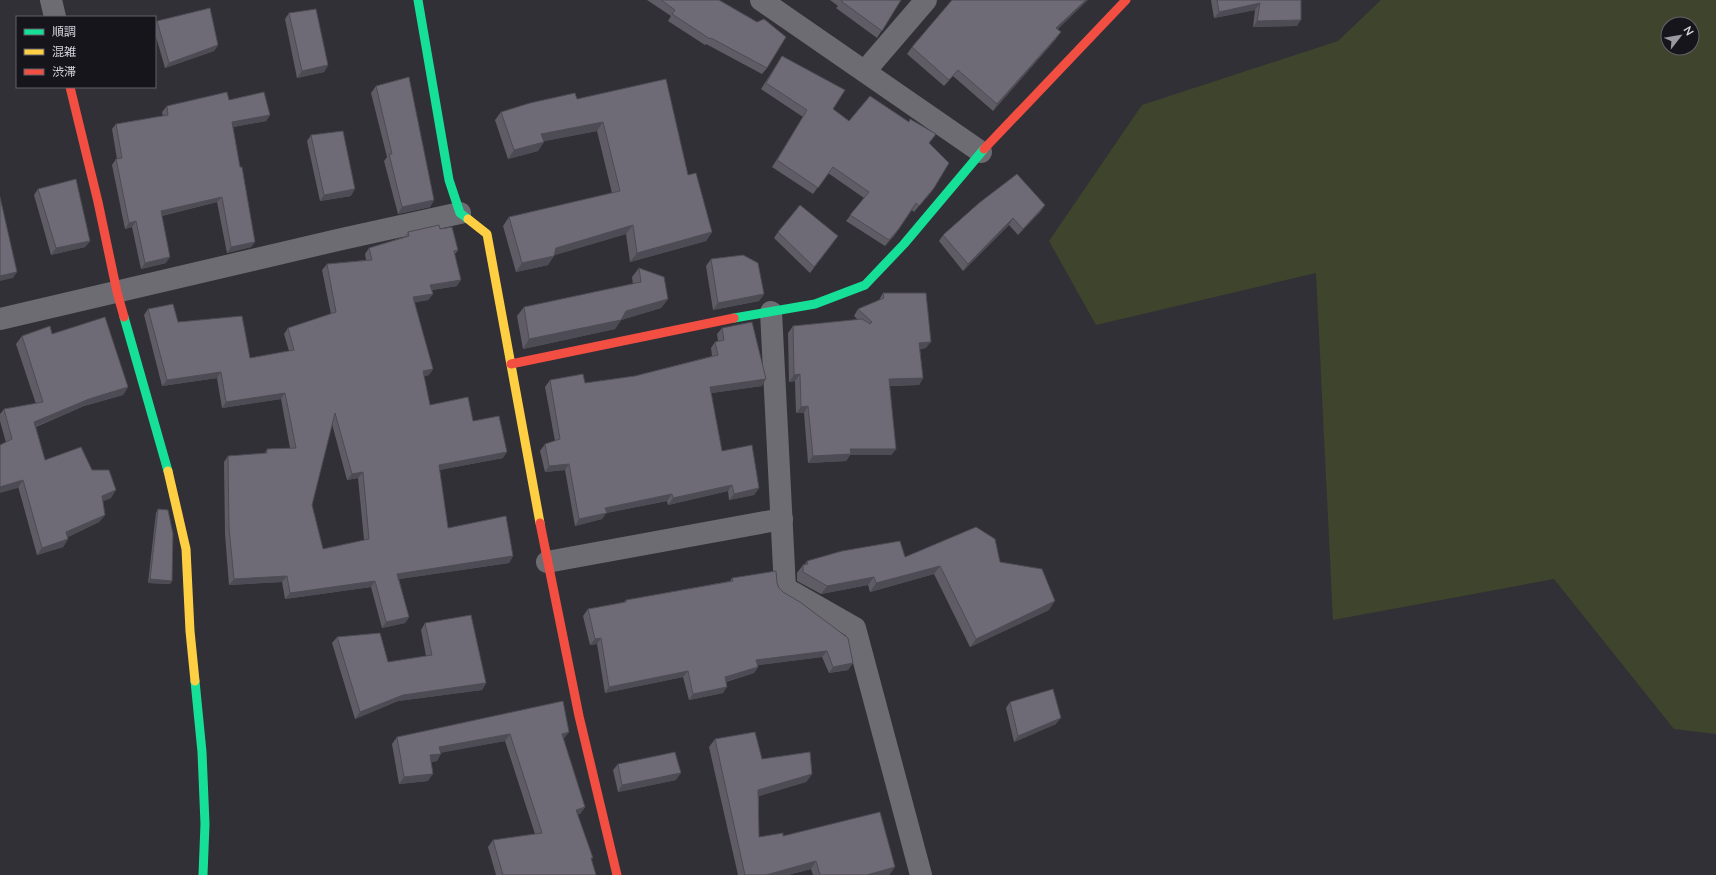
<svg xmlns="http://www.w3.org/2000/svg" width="1716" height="875" font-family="Lato,'Noto Sans JP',sans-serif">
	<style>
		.green { fill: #3f442c; fill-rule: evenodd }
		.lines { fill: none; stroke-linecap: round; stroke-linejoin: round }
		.street { stroke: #6d6c72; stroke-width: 22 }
		.fast { stroke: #16e098; stroke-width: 9 }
		.slow { stroke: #ffcf43; stroke-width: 9 }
		.jam { stroke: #f24e42; stroke-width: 9 }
		.wall { fill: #5f5c65; fill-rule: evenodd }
		.shaded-wall { fill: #4d4b53 }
		.building { fill: #6e6b76; stroke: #4d4b53; fill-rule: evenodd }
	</style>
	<rect width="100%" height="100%" fill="#313036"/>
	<path class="green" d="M1381 0H1716V734L1674 729 1554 579 1333 620 1316 273 1096 325 1049 241 1142 105 1338 41ZM1668 24H1692V48H1668Z"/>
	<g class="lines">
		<g class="street">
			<path d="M51 0 55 17"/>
			<path d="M761 0 981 152"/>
			<path d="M865 71 926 0"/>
			<path d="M771 312 785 588 855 628 921 875"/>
			<path d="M0 319 342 239 460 213"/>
			<path d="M547 562 782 519"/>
		</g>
		<g class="fast">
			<path d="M418 0 449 180 460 213 468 219"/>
			<path d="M124 317 168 471"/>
			<path d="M734 318 815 304 865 285 904 244 984 149"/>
			<path d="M195 681 202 752 205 824 203 875"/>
		</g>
		<g class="slow">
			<path d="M468 219 487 234 540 523"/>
			<path d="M168 471 186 549 190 631 195 681"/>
		</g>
		<g class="jam">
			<path d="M70 87 98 202 117 292 124 317"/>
			<path d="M984 149 1126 0"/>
			<path d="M511 364 734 318"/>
			<path d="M540 523 579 716 617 875"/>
		</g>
	</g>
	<g class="wall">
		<path d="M647 0H719L767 68 762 74 706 44 705 45 668 21 671 16Z"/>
		<path d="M830 0H901L877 38 836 8 838 6Z"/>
		<path d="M1211 0H1301L1297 26 1253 27 1255 10 1214 18Z"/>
		<path d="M289 13 328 65 324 72 297 78 285 19Z"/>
		<path d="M157 21 218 45 214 51 165 68 155 33V23Z"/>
		<path d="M1057 29 1056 39 993 111 953 76 944 86 907 54 912 47Z"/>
		<path d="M782 56 833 109 849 121 930 143 934 188 914 212 912 210 894 236 885 246 846 221 864 198 828 173 813 194 772 167 803 117 761 89Z"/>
		<path d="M376 86 434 200 430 207 398 214 384 161 387 157 371 93Z"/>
		<path d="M577 99 688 175 712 232 706 241 630 262 626 234 554 255 548 265 516 272 503 226 509 217 612 193 597 131 544 141 538 151 508 159 495 120 501 112Z"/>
		<path d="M229 100 270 115 266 121 233 127 240 167 255 242 251 247 227 253 217 202 162 216 166 263 141 269 132 227 125 229 112 165 116 159H117L112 129 116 124 163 116 162 112 167 106Z"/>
		<path d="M311 135 351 196 320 201 307 141Z"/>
		<path d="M38 189 90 241 85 247 51 255 34 195Z"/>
		<path d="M1045 205 1041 211 1018 235 1009 225 963 271 939 241 943 235Z"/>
		<path d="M440 229 458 250 455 254 457 286 432 290 433 294 428 300 414 302 433 369 429 375 424 376 430 405 473 421 503 458 439 470 448 528 513 556 509 563 399 579 409 617 405 623 382 628 371 587 285 599 282 582 229 585 225 534 224 462 228 456 265 453 267 449 290 448 281 399 222 408 217 378 162 386 144 315 148 309 178 322 250 358 289 351 284 334 288 328 331 314 322 270 327 264 366 260 365 254 369 248 404 237 408 232ZM332 424 347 480 358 478 364 540 323 549 312 505Z"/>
		<path d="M778 232 833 243 810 273 774 238Z"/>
		<path d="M711 259 764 294 759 301 713 310 706 266Z"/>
		<path d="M639 268 668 299 661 308 621 320 615 329 523 349 517 316 524 307 633 284 632 277Z"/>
		<path d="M883 293 926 348 920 349 923 378 919 385 889 386 896 449 891 455H850L846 461 808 463 804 413H796L795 381 789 382 788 333 793 326 858 320 854 316 858 309 879 300Z"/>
		<path d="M722 328 762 386 711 393 722 451 759 488 754 495 729 500 728 491 668 505 667 501 606 513 602 519 575 526 565 470 545 472 540 451 545 444 555 441 545 387 550 380 585 383 635 376 712 356 711 348 715 342 718 341 717 334Z"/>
		<path d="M52 334 128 387 123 395 84 406 36 427 45 460 92 470 111 498 103 501 105 515 99 522 68 537V539L63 547 37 555 0 421V414L4 409 36 404 16 344 22 336Z"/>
		<path d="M158 509 172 581 170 584 148 583 156 513Z"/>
		<path d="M905 557 1000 562 1049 610 970 647 934 574 870 592 868 585 821 594 797 581V573L803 565 805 564 807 561Z"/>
		<path d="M732 578 777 583 779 588 853 663 848 670 829 673 822 657 758 665V667L754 673 726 682 723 693 689 700 683 677 605 693 597 644 590 645 583 616 588 609 624 602 626 600 730 581Z"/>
		<path d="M425 623 486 683 482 690 398 701 355 719 332 643 337 637 388 662 426 656 421 630Z"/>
		<path d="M1010 702 1056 724 1014 742 1006 708Z"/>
		<path d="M569 732 564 738 563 739 585 807 580 814H578L596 875H496L488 847 493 840 535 834 505 741 441 752 437 761 431 762 428 781 399 784 392 744 397 737Z"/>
		<path d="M715 739 762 759 812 774 806 782 759 796V837L783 836 895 867 889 875H813L811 869 788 875H738L709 747Z"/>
		<path d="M618 764 676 780 618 792 613 770Z"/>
	</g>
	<g class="shaded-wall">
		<path d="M1086 0H1088L1052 35 1056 28Z"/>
		<path d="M1260 3 1255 10 1214 18 1219 12Z"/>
		<path d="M1301 20 1297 26 1253 27 1257 21Z"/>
		<path d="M1061 32 1056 39 993 111 997 104Z"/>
		<path d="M218 45 214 51 165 68 169 63Z"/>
		<path d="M328 65 324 72 297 78 302 71Z"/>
		<path d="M270 115 266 121 228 128 232 122Z"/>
		<path d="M603 122 597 131 535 143 541 134Z"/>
		<path d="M544 142 538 151 508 159 514 150Z"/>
		<path d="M934 188 930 194 914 212Z"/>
		<path d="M355 189 351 196 320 201 324 195Z"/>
		<path d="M222 197 217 202 157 217 161 211Z"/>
		<path d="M434 200 430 207 398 214 402 207Z"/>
		<path d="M1045 205 1041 211 1018 235 1023 229Z"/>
		<path d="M1013 218 1009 225 963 271 968 264Z"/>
		<path d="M136 221 132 227 125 229 129 223Z"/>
		<path d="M633 225 626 234 549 257 556 248Z"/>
		<path d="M898 230 894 236 885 246 889 240Z"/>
		<path d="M712 232 706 241 630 262 637 253Z"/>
		<path d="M90 241 85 247 51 255 56 248Z"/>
		<path d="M255 242 251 247 227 253 231 247Z"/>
		<path d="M554 256 548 265 516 272 522 263Z"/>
		<path d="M170 257 166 263 141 269 145 263Z"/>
		<path d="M17 272 13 278 0 281V276Z"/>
		<path d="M461 280 457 286 426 291 430 285Z"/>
		<path d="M433 294 428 300 409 304 413 297Z"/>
		<path d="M764 294 759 301 713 310 718 303Z"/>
		<path d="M668 299 661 308 621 320 615 329 523 349 529 339Z"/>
		<path d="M931 342 926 348 915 349 919 343Z"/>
		<path d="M433 369 429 375 418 377 423 371Z"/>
		<path d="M221 372 217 378 162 386 167 380Z"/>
		<path d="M800 374 795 381 789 382 794 375Z"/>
		<path d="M923 378 919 385 884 386 889 379Z"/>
		<path d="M766 379 762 386 705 394 710 387Z"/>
		<path d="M128 387 123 395 84 406 29 429 34 422 89 399Z"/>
		<path d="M285 393 281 399 222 408 226 402Z"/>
		<path d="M808 406 804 413H796L801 407Z"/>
		<path d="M850 449H896L891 455H850L846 461 808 463 813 456Z"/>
		<path d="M507 452 503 458 434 471 439 465Z"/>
		<path d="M569 464 565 470 545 472 549 466Z"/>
		<path d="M363 472 358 478 347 480 352 474Z"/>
		<path d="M23 480 18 488 0 493V487Z"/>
		<path d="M732 485 728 491 668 505 673 498Z"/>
		<path d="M759 488 754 495 729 500 734 494Z"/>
		<path d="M116 490 111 498 97 504 102 496Z"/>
		<path d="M672 494 667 501 606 513 602 519 575 526 579 519 605 508Z"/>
		<path d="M105 515 99 522 61 540 66 532Z"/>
		<path d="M68 539 63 547 37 555 42 548Z"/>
		<path d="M513 556 509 563 393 580 397 574Z"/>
		<path d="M940 566 934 574 870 592 876 583Z"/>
		<path d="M287 576 282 582 229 585 234 579Z"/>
		<path d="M874 577 868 585 821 594 827 586Z"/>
		<path d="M150 579 172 581 170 584 148 583Z"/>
		<path d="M375 581 371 587 285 599 290 593Z"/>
		<path d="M1055 601 1049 610 970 647 976 639Z"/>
		<path d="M409 617 405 623 382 628 386 622Z"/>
		<path d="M601 638 597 644 590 645 595 639Z"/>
		<path d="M827 651 822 657 752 666 756 660Z"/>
		<path d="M853 663 848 670 829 673 833 667Z"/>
		<path d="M758 667 754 673 721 683 725 677Z"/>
		<path d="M688 671 683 677 605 693 609 687Z"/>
		<path d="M486 683 482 690 398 701 355 719 360 712 403 695Z"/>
		<path d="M727 687 723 693 689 700 693 694Z"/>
		<path d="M1061 718 1056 724 1014 742 1018 736Z"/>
		<path d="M569 732 564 738 557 741 562 734Z"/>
		<path d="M510 734 505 741 435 754 439 747Z"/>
		<path d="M441 754 437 761 426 762 430 755Z"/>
		<path d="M681 773 676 780 618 792 622 785Z"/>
		<path d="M433 774 428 781 399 784 404 777Z"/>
		<path d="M812 774 806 782 753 798 758 790Z"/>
		<path d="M585 807 580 814 572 816 576 810Z"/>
		<path d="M816 861 811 869 788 875H766Z"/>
		<path d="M895 867 889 875H867Z"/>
	</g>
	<g class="building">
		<path d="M661 0H719L757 22 764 19 786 37 767 68 711 38 710 39 672 14 675 10Z"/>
		<path d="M842 0H901L882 31 841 1Z"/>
		<path d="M952 0H1086L1056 28 1061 32 997 104 958 70 949 80 912 47Z"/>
		<path d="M1217 0H1301V20L1257 21 1260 3 1219 12Z"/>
		<path d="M210 8 218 45 169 63 157 21Z"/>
		<path d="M316 9 328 65 302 71 289 13Z"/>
		<path d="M782 56 845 90 833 109 849 121 870 96 909 122 910 119 936 134 929 143 949 163 934 188 919 206 916 203 898 230 889 240 850 215 869 192 833 167 818 188 777 160 807 110 766 83Z"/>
		<path d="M409 77 434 200 402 207 389 154H392L376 86Z"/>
		<path d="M666 79 688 175 696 173 712 232 637 253 633 225 556 248 554 256 522 263 509 217 620 191 603 122 541 134 544 142 514 150 501 112 530 103 575 93 577 99Z"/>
		<path d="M227 92 229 100 264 92 270 115 232 122 240 167H242L255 242 231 247 222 197 161 211 170 257 145 263 136 221 129 223 116 159 122 158 116 124 168 115 167 106Z"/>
		<path d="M343 131 355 189 324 195 311 135Z"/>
		<path d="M1017 174 1045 205 1023 229 1013 218 968 264 943 235 979 203Z"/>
		<path d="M76 179 90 241 56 248 38 189Z"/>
		<path d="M0 197 17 272 0 276Z"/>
		<path d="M800 205 838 236 814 267 778 232Z"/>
		<path d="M439 225 440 229 452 227 458 250 454 251 461 280 430 285 433 294 413 297 433 369 423 371 430 405 468 397 473 421 499 416 507 452 439 465 448 528 506 516 513 556 397 574 409 617 386 622 375 581 290 593 287 576 234 579 229 528 228 456 267 453V449L296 448 285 393 226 402 221 372 167 380 148 309 173 304 178 322 242 316 250 358 294 350 288 328 336 312 327 264 372 260 369 248 409 236 408 232ZM335 413 352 474 363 472 369 539 323 549 312 505Z"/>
		<path d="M743 255 758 263 764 294 718 303 711 259Z"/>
		<path d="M639 268 664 277 668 299 626 311 621 320 529 339 524 307 641 282Z"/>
		<path d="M883 293H926L931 342 919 343 923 378 889 379 896 449H850L851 454 813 456 808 406 801 407 800 374 794 375 793 326 862 319 870 324 872 322 858 309 884 298Z"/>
		<path d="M105 317 128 387 89 399 34 422 45 460 81 447 92 470H109L116 490 102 496 105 515 66 532 68 539 42 548 23 480 0 487V445L12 439 4 409 43 402 22 336 50 326 52 334Z"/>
		<path d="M752 322 766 379 710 387 722 451 752 445 759 488 734 494 732 485 673 498 672 494 605 508 607 513 579 519 569 464 549 466 545 444 560 439 550 380 583 374 585 383 635 376 718 355 715 342 724 340 722 328Z"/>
		<path d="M158 509 168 510 173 534 172 581 150 579Z"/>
		<path d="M976 527 995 539 1000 562 1042 569 1055 601 976 639 940 566 876 583 874 577 827 586 803 572V565L808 564 807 561 842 551 900 541 905 557Z"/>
		<path d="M776 571 777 583 779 588 783 592 800 602 848 638 853 663 833 667 827 651 756 660 758 667 725 677 727 687 693 694 688 671 609 687 601 638 595 639 588 609 626 602V600L733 581 732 578Z"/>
		<path d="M471 615 486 683 403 695 360 712 337 637 380 633 388 662 432 655 425 623Z"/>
		<path d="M1053 689 1061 718 1018 736 1010 702Z"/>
		<path d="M563 701 569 732 562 734 585 807 576 810 593 858H591L596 875H503L493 840 542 833 510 734 439 747 441 754 430 755 433 774 404 777 397 737Z"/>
		<path d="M755 732 762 759 810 752 812 774 758 790 759 837 783 833V836L880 812 895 867 867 875H820L816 861 766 875H745L715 739Z"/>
		<path d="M675 752 681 773 622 785 618 764Z"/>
	</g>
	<rect x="16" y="16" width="140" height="72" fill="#17151c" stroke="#636168"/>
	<rect x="24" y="29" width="20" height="6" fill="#16e098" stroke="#636168"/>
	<text x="52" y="36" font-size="12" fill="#d4d2db">順調</text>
	<rect x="24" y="49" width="20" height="6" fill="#ffcf43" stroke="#636168"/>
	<text x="52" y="56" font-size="12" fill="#d4d2db">混雑</text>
	<rect x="24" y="69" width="20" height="6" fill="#f24e42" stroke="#636168"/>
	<text x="52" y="76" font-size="12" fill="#d4d2db">渋滞</text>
	<g transform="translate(1680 36) rotate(59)"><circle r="19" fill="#17151c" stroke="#636168"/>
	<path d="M0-3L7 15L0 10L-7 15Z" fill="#9b99a1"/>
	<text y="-6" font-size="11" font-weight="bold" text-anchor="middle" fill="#d4d2db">N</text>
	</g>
</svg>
